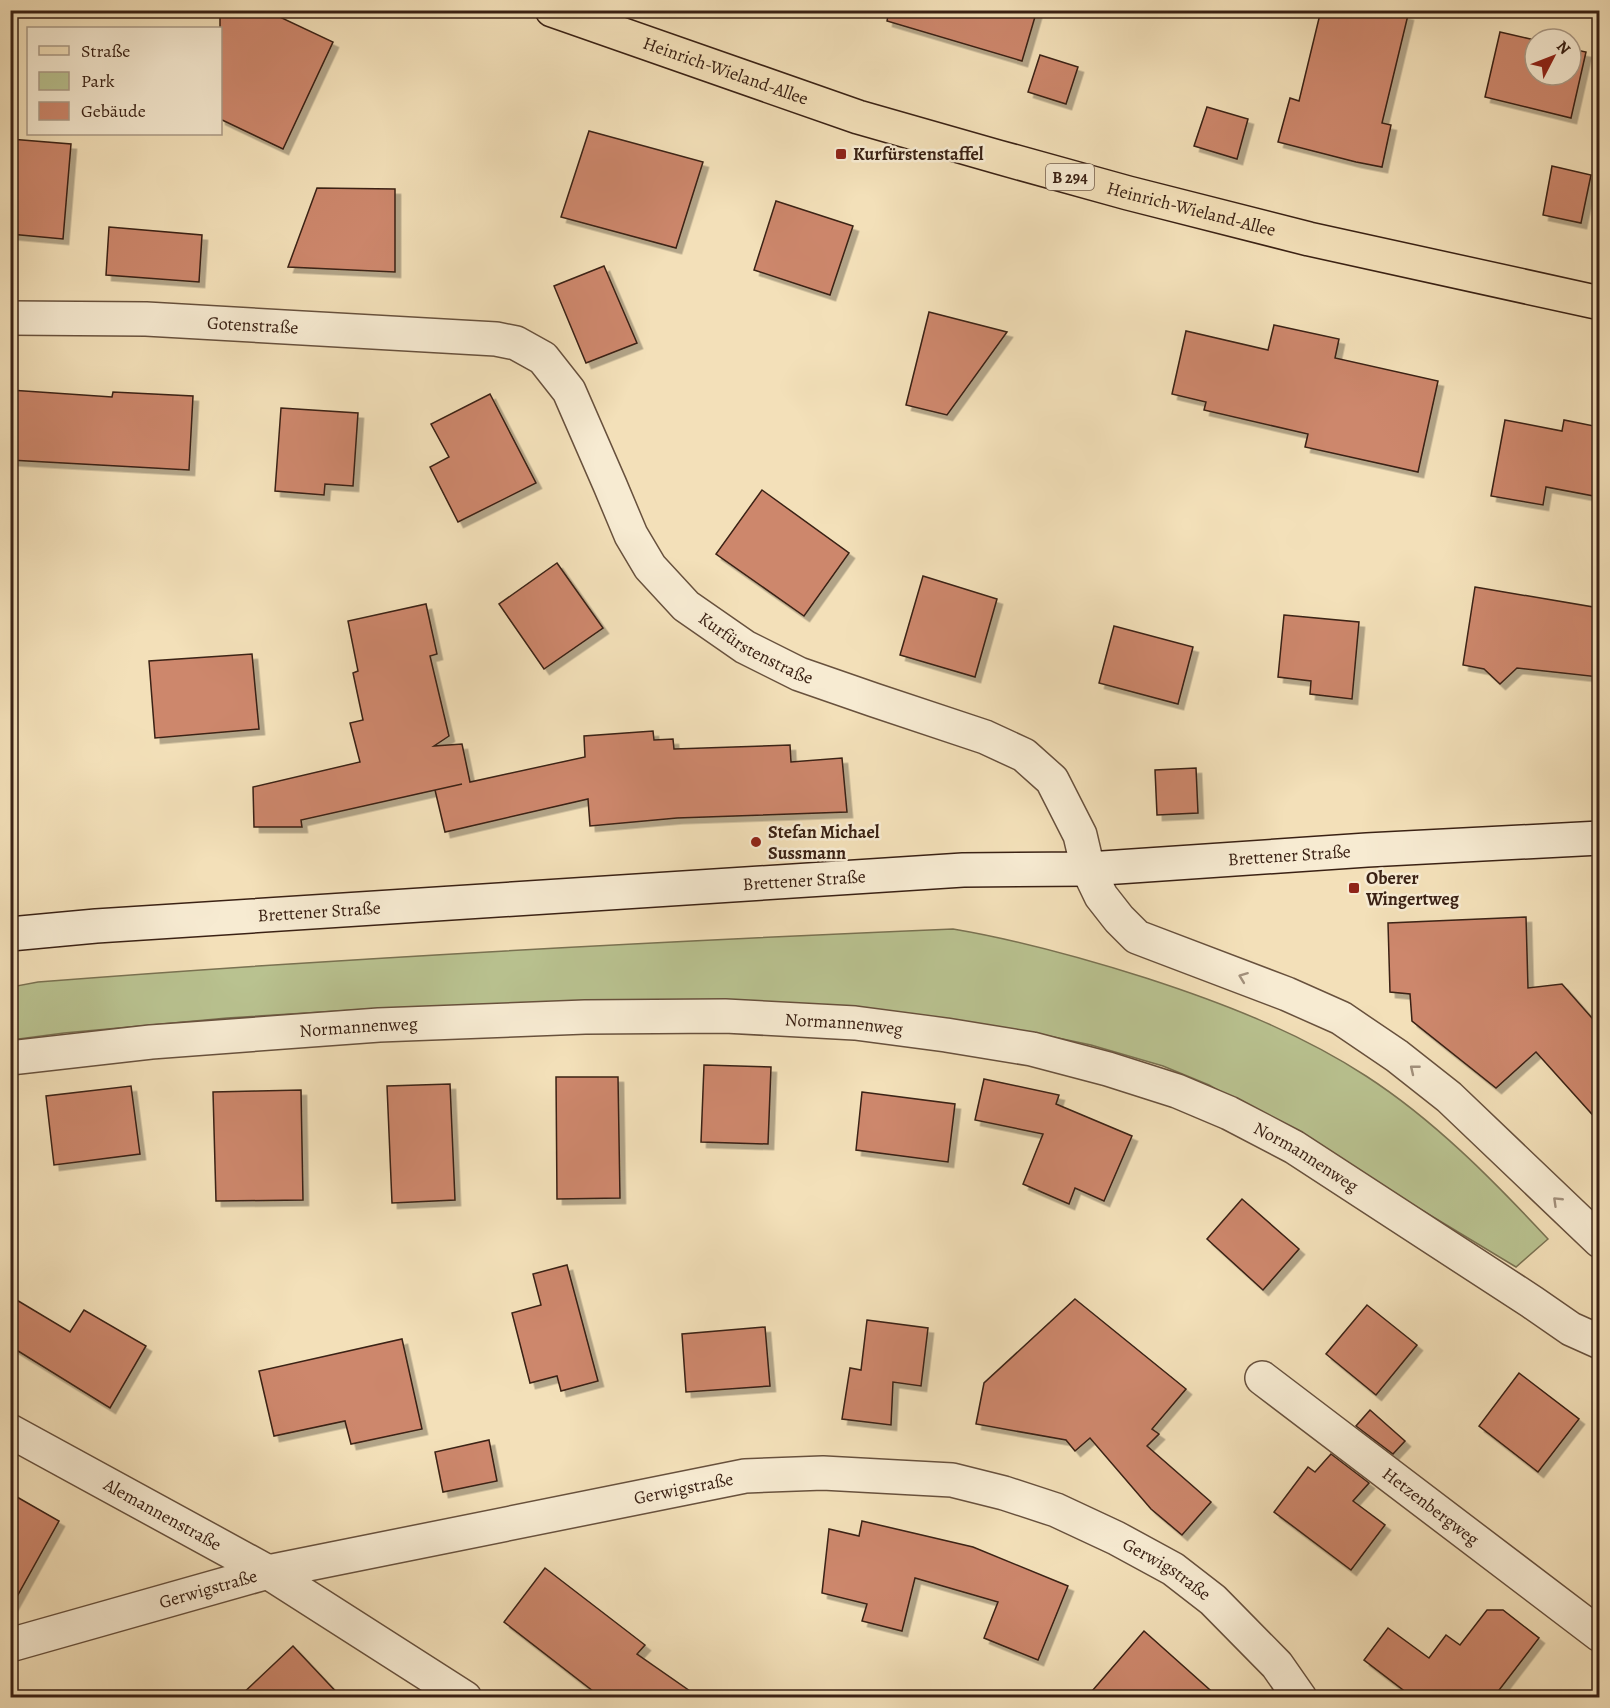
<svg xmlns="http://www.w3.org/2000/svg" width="1610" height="1708" font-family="Alegreya,serif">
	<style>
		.green { fill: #b9c290; stroke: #7a7252; stroke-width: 1.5 }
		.building { fill: #cd876c; stroke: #3a2114; stroke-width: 1.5; filter: url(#shadow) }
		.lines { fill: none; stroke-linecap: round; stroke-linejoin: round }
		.street-casing { stroke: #68513d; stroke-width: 36 }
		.secondary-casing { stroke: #3a2114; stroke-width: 36 }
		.primary-casing { stroke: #3a2114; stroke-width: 36 }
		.street { stroke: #f7ebd2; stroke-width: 33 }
		.secondary { stroke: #f7ebd2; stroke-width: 33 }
		.primary { stroke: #f3e0b9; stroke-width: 33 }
		.oneway { stroke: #a2907c }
		.poi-dot { fill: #8f2418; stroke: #f7ebd2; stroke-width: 2 }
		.labels { text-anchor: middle; stroke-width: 5; stroke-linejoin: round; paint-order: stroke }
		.shield { fill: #f7ebd2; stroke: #735e4d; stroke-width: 1.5 }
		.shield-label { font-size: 16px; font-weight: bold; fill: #3a2114 }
		.street-label { font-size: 18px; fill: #3a2114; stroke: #f7ebd2 }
		.poi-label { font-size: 18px; font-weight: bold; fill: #3a2114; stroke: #f7ebd2; text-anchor: start }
	</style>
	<defs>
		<filter id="shadow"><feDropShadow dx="5.5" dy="5.5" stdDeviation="0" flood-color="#0004"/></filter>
	</defs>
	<rect width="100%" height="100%" fill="#f3e0b9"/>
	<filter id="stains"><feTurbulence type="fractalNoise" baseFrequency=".00333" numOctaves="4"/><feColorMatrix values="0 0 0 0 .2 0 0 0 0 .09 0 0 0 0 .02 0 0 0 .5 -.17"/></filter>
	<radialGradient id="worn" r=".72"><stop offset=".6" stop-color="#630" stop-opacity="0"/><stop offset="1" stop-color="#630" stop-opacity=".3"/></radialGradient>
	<path class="green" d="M953 929C1018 940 1083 958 1146 978 1223 1003 1298 1032 1366 1076 1434 1120 1493 1180 1548 1239L1516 1267 1294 1133 1209 1085 1163 1066 1091 1045 1030 1032 975 1023 880 1011 597 1001 386 1008 227 1018 64 1033 11 1040V987L38 982C342 958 647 942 953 929Z"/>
	<g class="building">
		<path d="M220 10H265L333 42 283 149 220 119Z"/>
		<path d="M889 10H1037L1022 61 887 21Z"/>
		<path d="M1321 10H1387L1408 15 1382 123 1391 125 1382 167 1356 162 1278 142 1290 98 1299 101Z"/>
		<path d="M1500 32 1535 40V75H1571V49L1586 52 1571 118 1485 97Z"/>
		<path d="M1040 55 1078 67 1066 104 1028 92Z"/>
		<path d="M1207 107 1248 119 1237 159 1194 146Z"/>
		<path d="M589 131 703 162 676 248 561 217Z"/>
		<path d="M10 139 71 144 63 239 10 234Z"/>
		<path d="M1552 166 1591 175 1581 223 1543 215Z"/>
		<path d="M317 188 395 189V272L288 267Z"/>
		<path d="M776 201 853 226 830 295 754 270Z"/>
		<path d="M109 227 202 235 199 282 106 275Z"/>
		<path d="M604 266 637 343 586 363 554 286Z"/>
		<path d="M929 312 1007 332 947 415 906 405Z"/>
		<path d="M1274 325 1339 339 1335 358 1438 381 1418 472 1305 447 1308 434 1204 410 1206 402 1172 394 1186 331 1268 350Z"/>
		<path d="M10 390 112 397 113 392 193 396 189 470 10 460Z"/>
		<path d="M490 394 536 483 458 522 430 467 449 457 431 424Z"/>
		<path d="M281 408 358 413 353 486 325 484 324 495 275 491Z"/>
		<path d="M1505 420 1562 431 1564 420 1599 427V497L1546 487 1543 505 1491 496Z"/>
		<path d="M762 490 849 553 804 616 716 554Z"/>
		<path d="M557 563 603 628 544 669 499 604Z"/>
		<path d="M923 576 997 599 975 677 900 655Z"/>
		<path d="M1475 587 1599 608V677L1517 668 1500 684 1484 669 1463 665Z"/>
		<path d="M426 604 437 654 430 656 449 736 434 746 462 744 470 782 585 757 584 736 653 731 654 740 673 739 674 749 790 745 791 762 842 758 847 812 677 818 590 826 588 799 445 832 435 790 462 784 301 820 302 827H254L253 787 360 762 350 723 363 720 353 673 358 671 348 621Z"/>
		<path d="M1284 615 1359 622 1352 699 1310 694 1311 681 1278 677Z"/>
		<path d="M1114 626 1193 647 1178 704 1099 683Z"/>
		<path d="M252 654 259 729 155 738 149 661Z"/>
		<path d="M1196 768 1198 813 1157 815 1155 770Z"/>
		<path d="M1526 917 1528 988 1562 984 1599 1026V1122L1536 1052 1496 1088 1412 1021 1410 994 1390 992 1388 923Z"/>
		<path d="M704 1065 771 1067 768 1144 701 1142Z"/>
		<path d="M556 1077H618L620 1198 557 1199Z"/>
		<path d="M984 1079 1059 1095 1056 1104 1132 1136 1104 1201 1075 1188 1069 1204 1023 1184 1043 1134 975 1120Z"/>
		<path d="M450 1084 455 1200 392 1203 387 1086Z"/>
		<path d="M131 1086 140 1154 54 1165 46 1096Z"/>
		<path d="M301 1090 303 1200 216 1201 213 1092Z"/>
		<path d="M862 1092 955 1104 948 1162 856 1150Z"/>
		<path d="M1242 1199 1299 1249 1263 1290 1207 1239Z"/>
		<path d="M567 1265 598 1381 561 1391 557 1376 530 1383 512 1313 541 1305 533 1274Z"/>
		<path d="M10 1296 70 1332 84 1310 146 1346 110 1408 10 1346Z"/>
		<path d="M1075 1299 1186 1389 1152 1429 1159 1434 1147 1446 1211 1502 1182 1535 1151 1509 1090 1438 1075 1451 1066 1440 976 1424 984 1383Z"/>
		<path d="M1367 1305 1417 1345 1376 1395 1326 1354Z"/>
		<path d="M867 1320 928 1328 921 1386 893 1382 891 1425 842 1419 850 1368 861 1370Z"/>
		<path d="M765 1327 770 1386 686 1392 682 1334Z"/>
		<path d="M402 1339 422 1429 351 1444 345 1421 274 1436 259 1371Z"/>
		<path d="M1519 1373 1579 1419 1538 1472 1479 1426Z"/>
		<path d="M1370 1410 1405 1441 1393 1454 1356 1426Z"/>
		<path d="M489 1440 497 1481 443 1492 435 1452Z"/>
		<path d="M1331 1454 1369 1483 1353 1501 1385 1525 1351 1570 1274 1512 1308 1467 1315 1472Z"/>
		<path d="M10 1493 59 1521 10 1609Z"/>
		<path d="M862 1521 973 1547 1068 1586 1038 1660 984 1638 998 1602 915 1578 902 1631 862 1621 867 1604 822 1593 829 1529 859 1536Z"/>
		<path d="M545 1568 645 1645 637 1654 700 1698H602L504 1622Z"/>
		<path d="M1487 1610H1503L1539 1638 1493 1698H1398L1403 1690 1364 1660 1388 1628 1429 1658 1446 1635 1460 1645Z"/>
		<path d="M1144 1631 1219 1698H1086Z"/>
		<path d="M293 1646 342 1698H238Z"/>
	</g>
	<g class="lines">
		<defs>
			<g id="street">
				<path id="s1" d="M10 318 146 319 496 339 516 343 543 358 569 391 610 485 631 535 650 567 686 606 745 647 799 674 874 700 985 737 1024 755 1052 780 1080 835 1088 869 1101 896 1119 919 1137 937 1287 994 1341 1018 1397 1056 1449 1097 1600 1241"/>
				<path id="s2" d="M10 1058 151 1042 379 1025 585 1017 725 1016 855 1023 946 1035 1032 1049 1108 1069 1177 1091 1229 1113 1294 1147 1532 1302 1571 1329 1600 1342"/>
				<path id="s3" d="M1262 1378 1600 1635"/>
				<path id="s4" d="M10 1431 268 1572 465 1698"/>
				<path id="s5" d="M10 1645 268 1572 745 1476 823 1473 952 1480 1004 1493 1056 1510 1116 1538 1173 1569 1213 1600 1277 1665 1300 1698"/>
			</g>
			<g id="secondary">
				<path id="s6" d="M10 934 96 926 963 870 1088 869 1367 850 1600 838"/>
			</g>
			<g id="primary">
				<path id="s7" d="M552 10 858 117 998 157 1128 193 1309 239 1600 303"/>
			</g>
		</defs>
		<use href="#street" class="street-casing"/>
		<use href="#secondary" class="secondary-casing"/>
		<use href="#primary" class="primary-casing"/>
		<use href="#street" class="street"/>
		<use href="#secondary" class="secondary"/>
		<use href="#primary" class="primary"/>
	</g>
	<defs><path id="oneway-chevron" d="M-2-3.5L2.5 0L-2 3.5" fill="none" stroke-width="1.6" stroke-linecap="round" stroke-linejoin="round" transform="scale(1.5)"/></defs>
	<g class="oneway">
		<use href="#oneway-chevron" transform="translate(1243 977) rotate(-159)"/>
		<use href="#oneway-chevron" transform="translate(1414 1069) rotate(-141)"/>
		<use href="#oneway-chevron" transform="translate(1557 1201) rotate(-136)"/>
	</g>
	<g class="poi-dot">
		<rect x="835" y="148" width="12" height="12" rx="3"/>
		<circle cx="756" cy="842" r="6"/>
		<rect x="1348" y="882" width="12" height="12" rx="3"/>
	</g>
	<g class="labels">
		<rect class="shield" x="1046" y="164" width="48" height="26" rx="4.5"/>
		<g class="shield-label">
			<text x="1070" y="183">B 294</text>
		</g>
		<g class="street-label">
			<text dy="6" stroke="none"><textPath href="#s7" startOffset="184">Heinrich-Wieland-Allee</textPath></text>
			<text dy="6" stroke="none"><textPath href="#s7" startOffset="670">Heinrich-Wieland-Allee</textPath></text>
			<text dy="6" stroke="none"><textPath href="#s1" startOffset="243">Gotenstraße</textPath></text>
			<text dy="6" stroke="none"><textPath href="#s1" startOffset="909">Kurfürstenstraße</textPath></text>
			<text dy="6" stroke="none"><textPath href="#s6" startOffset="1282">Brettener Straße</textPath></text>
			<text dy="6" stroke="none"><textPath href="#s6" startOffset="796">Brettener Straße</textPath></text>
			<text dy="6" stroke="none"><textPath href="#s6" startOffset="310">Brettener Straße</textPath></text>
			<text dy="6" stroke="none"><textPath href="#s2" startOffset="836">Normannenweg</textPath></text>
			<text dy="6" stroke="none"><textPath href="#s2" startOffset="350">Normannenweg</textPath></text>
			<text dy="6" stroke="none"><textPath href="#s2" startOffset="1322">Normannenweg</textPath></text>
			<text dy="6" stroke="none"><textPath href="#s5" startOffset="692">Gerwigstraße</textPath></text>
			<text dy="6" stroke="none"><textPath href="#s3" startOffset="212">Hetzenbergweg</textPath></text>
			<text dy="6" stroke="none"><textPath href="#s4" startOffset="174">Alemannenstraße</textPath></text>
			<text dy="6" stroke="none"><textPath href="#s5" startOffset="1196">Gerwigstraße</textPath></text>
			<text dy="6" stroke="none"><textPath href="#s5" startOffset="206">Gerwigstraße</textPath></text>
		</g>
		<g class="poi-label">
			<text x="853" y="160">Kurfürstenstaffel</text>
			<text x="768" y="838">Stefan Michael<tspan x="768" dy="21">Sussmann</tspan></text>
			<text x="1366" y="884">Oberer<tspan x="1366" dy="21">Wingertweg</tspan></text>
		</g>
	</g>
	<rect width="1610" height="1708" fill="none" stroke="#f3e0b9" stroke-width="36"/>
	<rect x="12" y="12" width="1586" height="1684" fill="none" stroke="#3a2114" stroke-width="3"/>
	<rect x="18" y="18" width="1574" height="1672" fill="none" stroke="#3a2114" stroke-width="1.5"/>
	<rect x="27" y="27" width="195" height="108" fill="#f7ebd2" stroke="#ab9a86" stroke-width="1.5"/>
	<rect x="39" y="46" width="30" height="9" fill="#f3e0b9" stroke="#ab9a86" stroke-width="1.5"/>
	<text x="81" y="57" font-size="18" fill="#3a2114">Straße</text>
	<rect x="39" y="72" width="30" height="18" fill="#b9c290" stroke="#ab9a86" stroke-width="1.5"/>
	<text x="81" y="87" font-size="18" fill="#3a2114">Park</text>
	<rect x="39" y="102" width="30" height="18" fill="#cd876c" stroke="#ab9a86" stroke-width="1.5"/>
	<text x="81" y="117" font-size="18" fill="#3a2114">Gebäude</text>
	<g transform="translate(1553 57) rotate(48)"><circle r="28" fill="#f7ebd2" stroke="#ab9a86" stroke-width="1.5"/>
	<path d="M0-4.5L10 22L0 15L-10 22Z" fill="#8f2418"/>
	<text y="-9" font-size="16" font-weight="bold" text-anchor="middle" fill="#3a2114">N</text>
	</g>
	<rect width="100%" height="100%" filter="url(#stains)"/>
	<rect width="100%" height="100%" fill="url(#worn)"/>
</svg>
